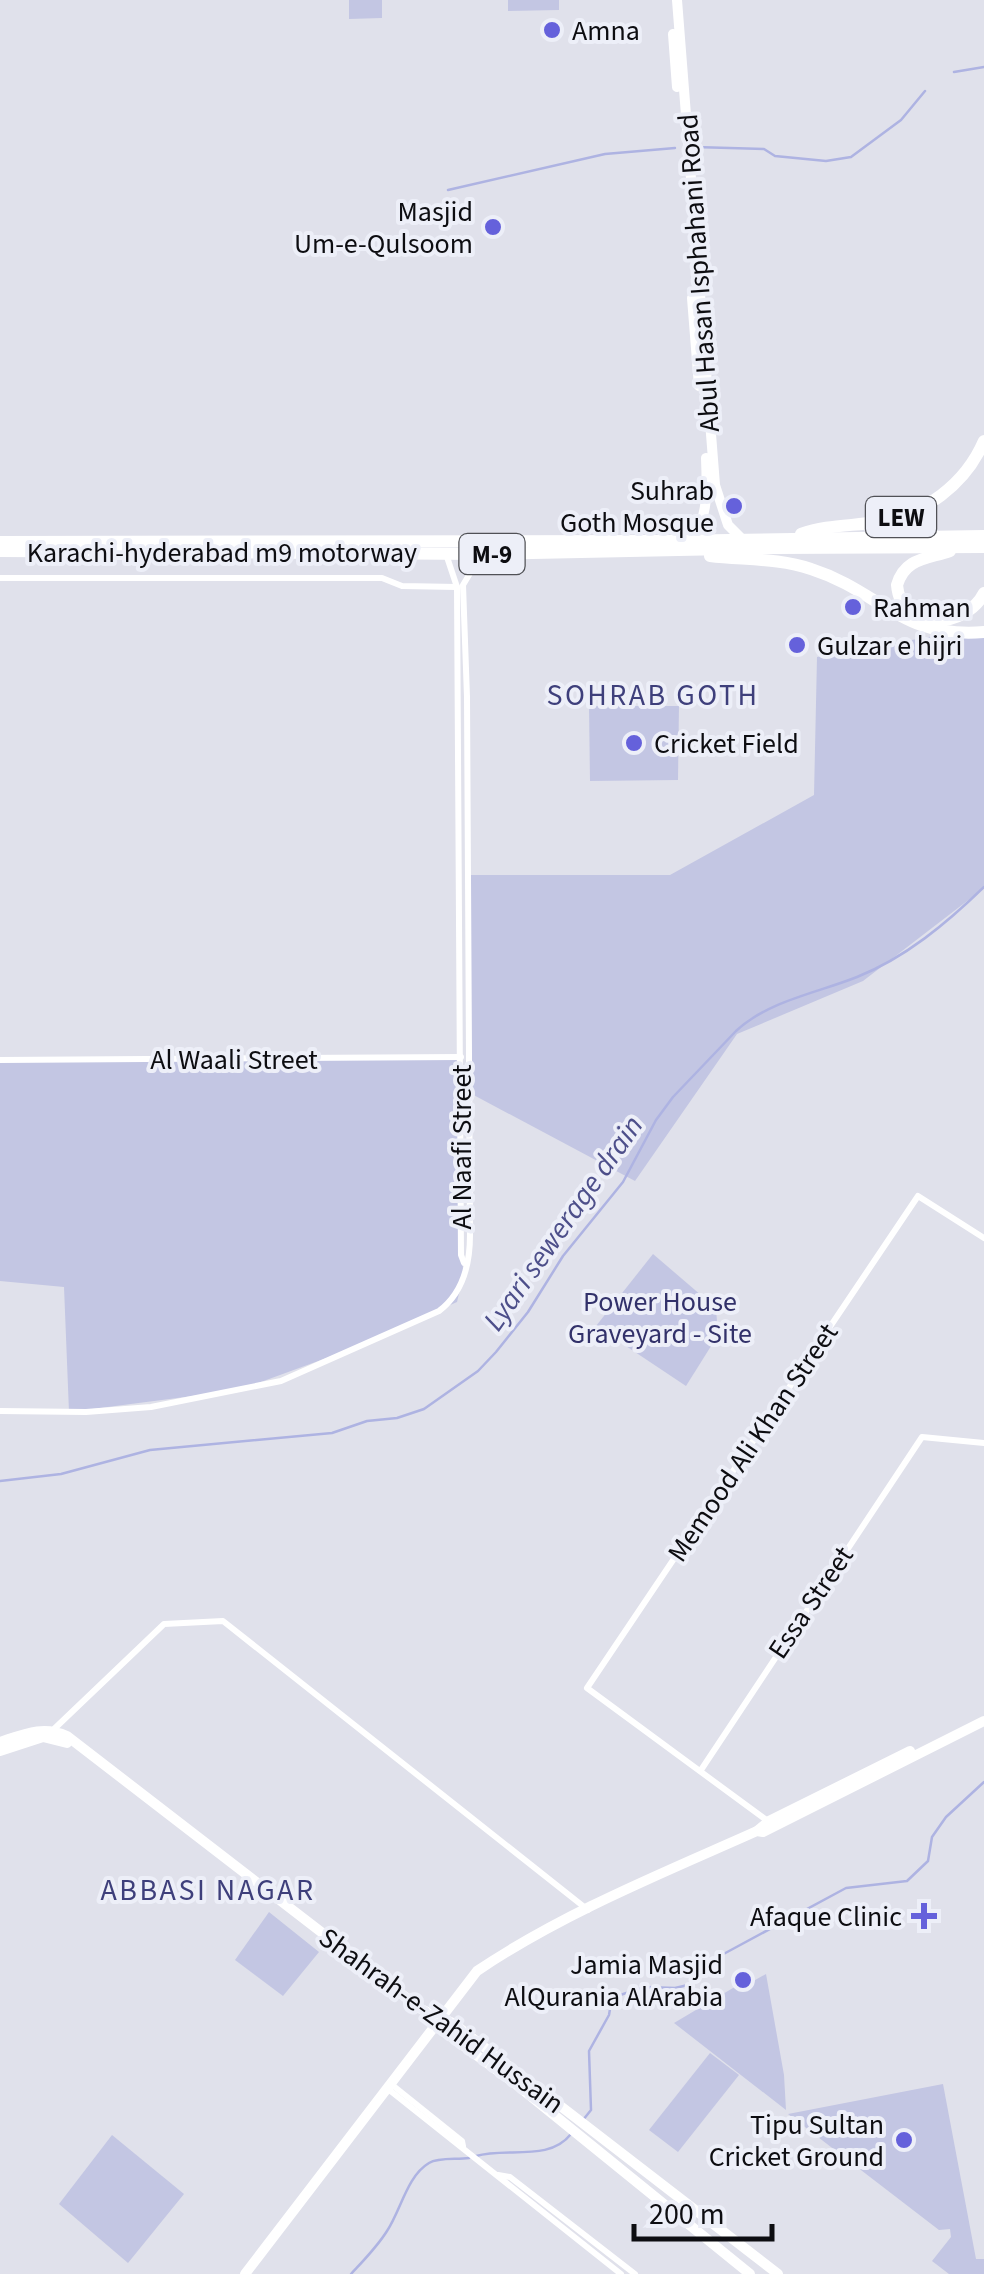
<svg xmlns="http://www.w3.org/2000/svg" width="984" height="2274" font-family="'Source Sans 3',sans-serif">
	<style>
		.green { fill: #c3c6e3 }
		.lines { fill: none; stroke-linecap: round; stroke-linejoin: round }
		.stream { stroke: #aeb3e2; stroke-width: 2.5 }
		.minor { stroke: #fff; stroke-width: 6 }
		.major { stroke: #fff; stroke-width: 10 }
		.highway { stroke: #fff; stroke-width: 12 }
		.poi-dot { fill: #6561db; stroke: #edeff8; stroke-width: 4 }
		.labels { text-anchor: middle; stroke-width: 8; stroke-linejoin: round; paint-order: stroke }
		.shield { fill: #edeff8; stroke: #505156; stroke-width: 2.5 }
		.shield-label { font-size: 25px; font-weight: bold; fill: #0d0d11 }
		.poi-label { font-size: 28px; fill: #0d0d11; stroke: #edeff8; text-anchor: end }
		.street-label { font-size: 28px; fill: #0d0d11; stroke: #edeff8 }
		.park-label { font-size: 28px; fill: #32316a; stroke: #edeff8 }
		.neighbourhood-label { font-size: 30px; letter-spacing: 2.5px; fill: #3e3f7b; stroke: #edeff8 }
		.water-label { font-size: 30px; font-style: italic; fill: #4d4f8a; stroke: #edeff8 }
	</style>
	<rect width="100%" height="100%" fill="#e0e1eb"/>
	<g class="green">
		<path d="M349 0H382V18L349 19Z"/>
		<path d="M508 0H559V10L508 11Z"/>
		<path d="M984 627V888L863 981 737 1034 635 1181 468 1092V875H670L814 795 817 657Z"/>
		<path d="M679 706 678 780 590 781 589 706Z"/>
		<path d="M460 1057 463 1277 457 1302 351 1349 239 1390 69 1412 64 1287 0 1281V1060Z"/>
		<path d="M653 1254 716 1308 718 1335 686 1386 596 1326Z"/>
		<path d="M269 1912 319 1952 283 1996 235 1960Z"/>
		<path d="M766 1974 784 2075 786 2110 674 2023 738 1985 741 1988Z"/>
		<path d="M710 2053 739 2075 678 2152 649 2130Z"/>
		<path d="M943 2084 976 2259H984V2274H949L932 2261 951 2237 950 2229 939 2230 788 2114Z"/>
		<path d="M112 2135 184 2194 128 2263 59 2204Z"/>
	</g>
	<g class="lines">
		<g class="stream">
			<path d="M954 72 984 67"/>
			<path d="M695 147 764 149 775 156 826 161 851 157 901 120 925 91"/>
			<path d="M448 190 605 154 675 148"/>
			<path d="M0 1481 61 1474 150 1450 332 1433 367 1421 397 1418 424 1409 478 1371 496 1352 528 1312 563 1256 623 1182 656 1120 673 1097 736 1031C768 1001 817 993 857 977 905 958 947 923 984 887"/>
			<path d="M583 2120 591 2110 589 2051 609 2015 611 2003 617 1996 645 1987 675 1988 688 1985 718 1957 846 1888 907 1881 928 1861 932 1837 946 1817 984 1782"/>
			<path d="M476 2156C508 2147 549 2162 571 2134"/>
			<path d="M351 2274C364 2260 377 2247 387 2231 401 2210 407 2176 429 2163 439 2157 457 2160 469 2158"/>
		</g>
		<g class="minor">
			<path d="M446 554 457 587 461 1255 464 1263"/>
			<path d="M0 578H382L402 586 457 587"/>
			<path d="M0 1060 461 1057"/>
			<path d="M0 1411 86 1412 151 1407 281 1381 439 1311C463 1293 470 1263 470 1235L467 697 463 585 481 555"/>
			<path d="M53 1730 164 1624 223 1621 588 1910"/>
			<path d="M701 1770 922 1437 984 1443"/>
			<path d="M769 1822 587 1688 918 1196 984 1238"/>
			<path d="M391 2084 462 2141 463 2146"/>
			<path d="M388 2089 621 2274"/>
			<path d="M498 2175 510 2177 635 2274"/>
		</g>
		<g class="major">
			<path d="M677 0 715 485 728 525 741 538"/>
			<path d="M673 34 677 87"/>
			<path d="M692 298 699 386"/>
			<path d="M692 539C709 519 707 483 706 458"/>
			<path d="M0 1742C24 1734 43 1725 67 1736L421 2009 453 2023 778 2274"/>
			<path d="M0 1751 43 1737 67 1743"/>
			<path d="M757 1831 769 1821 910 1751"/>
			<path d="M434 2024 517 2085 750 2274"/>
			<path d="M245 2274 477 1971C563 1913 663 1873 757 1831L763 1832 984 1721"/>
		</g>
		<g class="highway">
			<path d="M801 534C826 525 851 526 877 522 924 515 965 485 984 441"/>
			<path d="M0 542 663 541 984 536"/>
			<path d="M0 551 482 554 775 548 984 547"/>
			<path d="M950 551C927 559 905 558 897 585 901 633 966 629 984 593"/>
			<path d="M710 556C744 560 779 558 811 569 880 591 901 639 984 632"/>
		</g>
	</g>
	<g class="poi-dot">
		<circle cx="552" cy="30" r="10"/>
		<circle cx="493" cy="227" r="10"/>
		<circle cx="734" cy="506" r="10"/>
		<circle cx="853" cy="607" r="10"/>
		<circle cx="797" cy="645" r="10"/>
		<circle cx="634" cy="743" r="10"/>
		<path d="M919 1901h10v10h10v10h-10v10h-10v-10h-10v-10h10z"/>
		<circle cx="743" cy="1980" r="10"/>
		<circle cx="904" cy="2140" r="10"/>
	</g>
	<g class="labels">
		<g class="shield">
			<rect x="866" y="497" width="70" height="40" rx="8"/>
			<rect x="459.5" y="534" width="65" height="40" rx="8"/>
		</g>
		<g class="shield-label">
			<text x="901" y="526">LEW</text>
			<text x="492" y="563">M-9</text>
		</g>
		<g class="poi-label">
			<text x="572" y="40" text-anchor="start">Amna</text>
			<text x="473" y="221">Masjid<tspan x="473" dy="32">Um-e-Qulsoom</tspan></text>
			<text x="714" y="500">Suhrab<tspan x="714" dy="32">Goth Mosque</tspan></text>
			<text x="873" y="617" text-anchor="start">Rahman</text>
			<text x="817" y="655" text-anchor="start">Gulzar e hijri</text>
			<text x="654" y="753" text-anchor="start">Cricket Field</text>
			<text x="902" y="1926">Afaque Clinic</text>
			<text x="723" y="1974">Jamia Masjid<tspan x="723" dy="32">AlQurania AlArabia</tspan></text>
			<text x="884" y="2134">Tipu Sultan<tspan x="884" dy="32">Cricket Ground</tspan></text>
		</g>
		<g class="street-label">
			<text transform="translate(698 273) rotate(-94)" y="10">Abul Hasan Isphahani Road</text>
			<text x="222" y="562">Karachi-hyderabad m9 motorway</text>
			<text x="234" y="1069">Al Waali Street</text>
			<text transform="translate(461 1147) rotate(-90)" y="10">Al Naafi Street</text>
			<text transform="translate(752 1442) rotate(-56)" y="10">Memood Ali Khan Street</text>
			<text transform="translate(810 1602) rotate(-56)" y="10">Essa Street</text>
			<text transform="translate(442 2020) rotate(36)" y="10">Shahrah-e-Zahid Hussain</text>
		</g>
		<g class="park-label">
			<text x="660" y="1311">Power House<tspan x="660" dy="32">Graveyard - Site</tspan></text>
		</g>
		<g class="neighbourhood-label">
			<text x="653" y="705">SOHRAB GOTH</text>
			<text x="208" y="1900">ABBASI NAGAR</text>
		</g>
		<g class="water-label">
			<text transform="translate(563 1223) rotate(-55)" y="10">Lyari sewerage drain</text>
		</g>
	</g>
	<path d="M634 2224v15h138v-15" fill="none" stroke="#0d0d11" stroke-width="5"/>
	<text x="649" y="2224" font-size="30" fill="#0d0d11" stroke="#edeff8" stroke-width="8" paint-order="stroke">200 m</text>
</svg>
